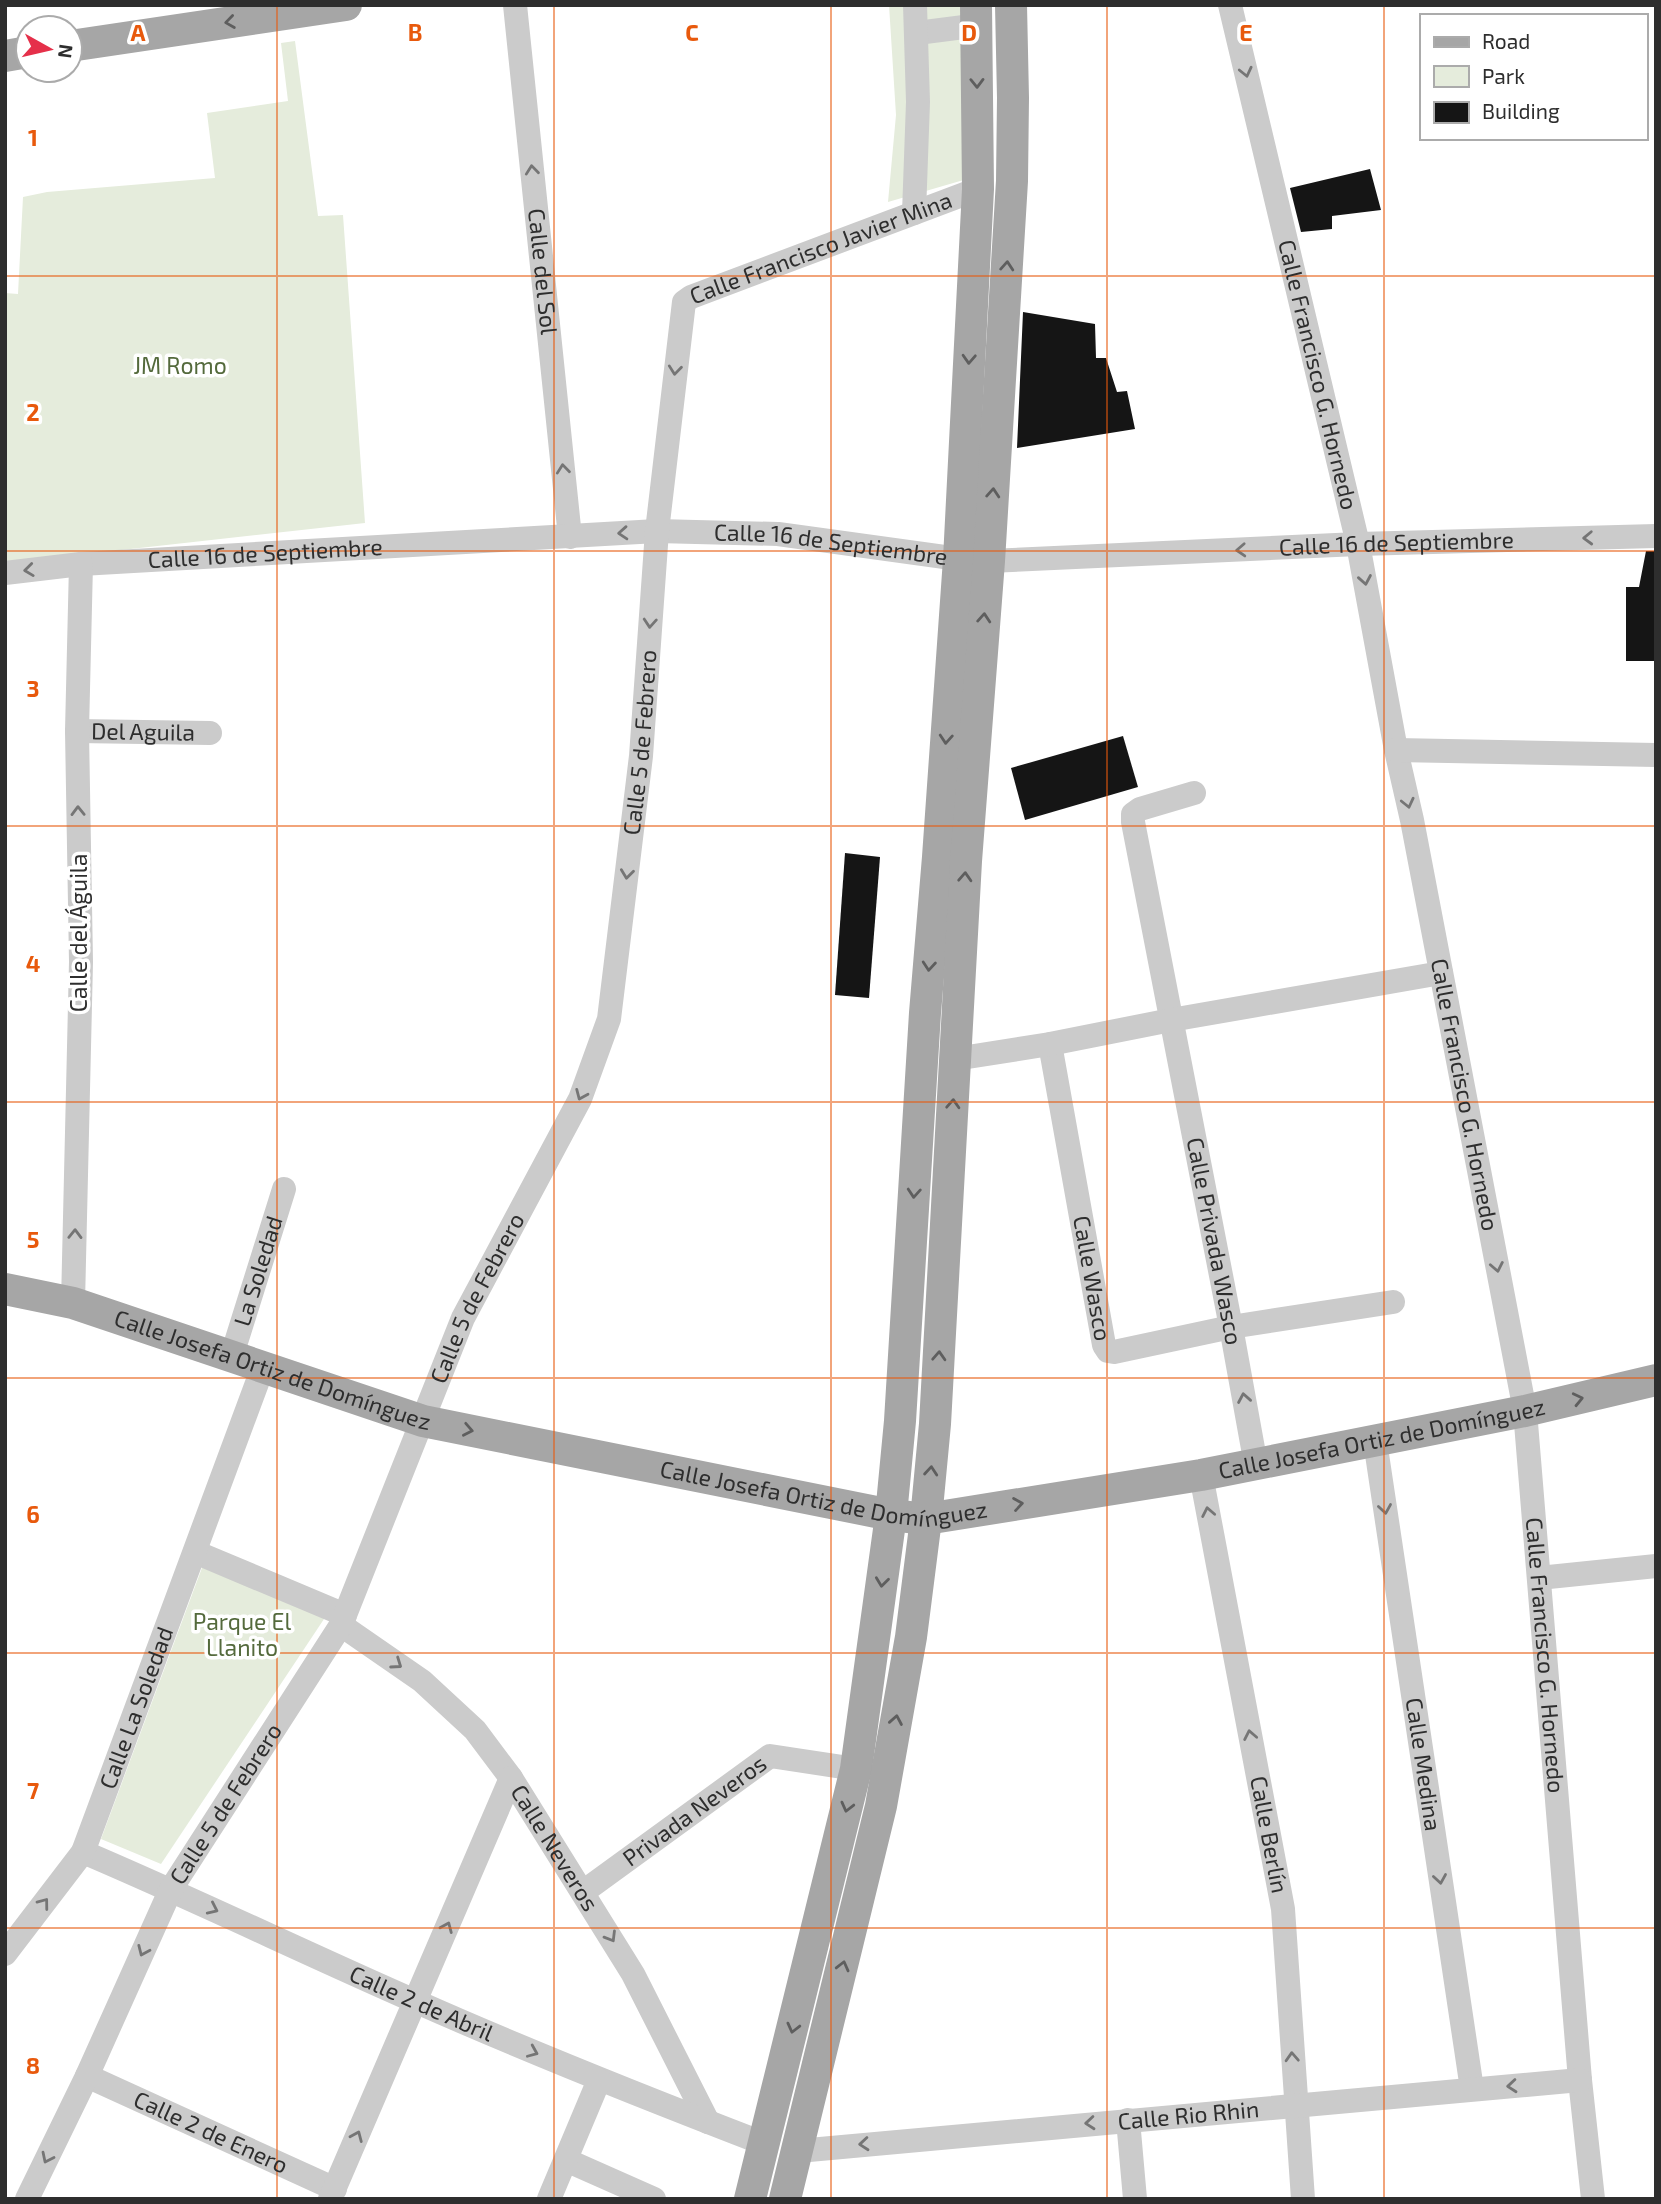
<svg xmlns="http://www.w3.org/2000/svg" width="1661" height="2204" font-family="'Exo 2',sans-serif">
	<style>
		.green { fill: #e5ecdc }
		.building { fill: #151515 }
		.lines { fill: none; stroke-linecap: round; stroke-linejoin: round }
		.minor { stroke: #cbcbcb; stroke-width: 24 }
		.major { stroke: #a6a6a6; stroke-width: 32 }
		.oneway { stroke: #5e5e5e }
		.oneway2 { stroke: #757575 }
		.grid { fill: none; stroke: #e8590c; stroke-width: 2; stroke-opacity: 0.55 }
		.labels { text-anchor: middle; stroke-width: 7; stroke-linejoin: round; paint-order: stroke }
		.street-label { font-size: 23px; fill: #2e2e2e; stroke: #fff }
		.park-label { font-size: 23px; fill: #546a3c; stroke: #fff }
		.grid-label { font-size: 23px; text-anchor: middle; font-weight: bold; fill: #e8590c; stroke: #fff; stroke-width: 7; stroke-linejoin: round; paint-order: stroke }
	</style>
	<rect width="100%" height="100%" fill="#fff"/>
	<g class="green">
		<path d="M889 5H964L967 179 888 202 896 115Z"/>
		<path d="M295 41 318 216 343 215 365 523 5 563V293L18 294 23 197 47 192 215 178 207 113 288 101 281 43Z"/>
		<path d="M206 1557 332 1607 161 1864 101 1839Z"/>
	</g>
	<g class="building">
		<path d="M1370 169 1381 210 1332 216V229L1301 232 1290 188Z"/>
		<path d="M1023 312 1095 324 1096 358H1106L1117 392 1127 391 1135 429 1017 448Z"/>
		<path d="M1646 551H1656V661H1626V587H1639Z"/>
		<path d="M1123 736 1138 787 1025 820 1011 768Z"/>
		<path d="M845 853 880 857 869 998 835 995Z"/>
	</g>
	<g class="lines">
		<g class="minor">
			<path id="s1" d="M515 5 570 537"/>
			<path id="s2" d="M1230 5 1358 544 1396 750 1412 820 1525 1411 1580 2080 1593 2199"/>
			<path d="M917 33 964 27"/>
			<path d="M914 213 918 102 915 5"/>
			<path id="s3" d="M5 573 81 564 657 531 778 534 959 559 989 561 1358 544 1656 536"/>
			<path id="s4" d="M77 731 210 733"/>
			<path d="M1396 750 1656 755"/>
			<path id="s5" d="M1194 793 1140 809 1133 814V822L1231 1327 1256 1465"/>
			<path id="s6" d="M1050 1044 1104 1345 1108 1351 1114 1352 1231 1327 1393 1302"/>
			<path d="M955 1059 1050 1044 1171 1020 1441 973"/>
			<path d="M73 1303 81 962 77 731 81 564"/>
			<path id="s7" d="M232 1355 284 1189"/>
			<path id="s8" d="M1375 1441 1472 2089"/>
			<path id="s9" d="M1201 1475 1283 1909 1303 2199"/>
			<path d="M195 1552 345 1615"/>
			<path d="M1539 1578 1656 1566"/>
			<path id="s10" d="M341 1625 422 1681 475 1730 511 1778 633 1974 708 2122"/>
			<path id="s11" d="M83 1852C196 1900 305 1953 417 2002 532 2053 648 2099 765 2144"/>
			<path id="s12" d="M583 1892 770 1756 856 1769"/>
			<path id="s13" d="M5 1954 83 1852 263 1367"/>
			<path id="s14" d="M87 2076 335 2189"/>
			<path d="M1128 2120 1135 2199"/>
			<path id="s15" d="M798 2151 1580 2080"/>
			<path d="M566 2160 654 2199"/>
			<path id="s16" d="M27 2199 87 2076 171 1889 341 1625 463 1318 580 1099 609 1019 641 756 657 531 684 302 691 297 978 189"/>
			<path d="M330 2199 511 1778"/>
			<path d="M549 2199 599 2080"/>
		</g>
		<g class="major">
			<path d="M70 46 346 5"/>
			<path d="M5 56 28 52"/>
			<path id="s17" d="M5 1289 73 1303 423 1421 891 1515 926 1519 1201 1475 1525 1411 1656 1380"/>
			<path d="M750 2199 856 1769 891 1515 900 1421 925 1013 938 857 959 559 978 189 976 5"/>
			<path d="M785 2199 881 1806 911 1637 926 1519 935 1424 966 861 989 561 1012 181 1013 98 1011 5"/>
		</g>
	</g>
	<defs><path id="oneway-chevron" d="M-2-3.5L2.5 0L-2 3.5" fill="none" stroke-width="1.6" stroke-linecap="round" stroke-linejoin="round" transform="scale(1.75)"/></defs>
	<g class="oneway">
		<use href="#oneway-chevron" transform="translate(230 22) rotate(172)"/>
		<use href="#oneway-chevron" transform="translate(977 83) rotate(89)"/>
		<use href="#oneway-chevron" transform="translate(1007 266) rotate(-86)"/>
		<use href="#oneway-chevron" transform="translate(969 359) rotate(93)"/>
		<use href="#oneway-chevron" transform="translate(993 493) rotate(-86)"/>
		<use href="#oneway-chevron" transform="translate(984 618) rotate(-86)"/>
		<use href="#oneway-chevron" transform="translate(946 739) rotate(94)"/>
		<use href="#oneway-chevron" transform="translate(965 877) rotate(-87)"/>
		<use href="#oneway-chevron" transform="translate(929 966) rotate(95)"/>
		<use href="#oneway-chevron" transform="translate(953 1104) rotate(-87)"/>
		<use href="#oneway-chevron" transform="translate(914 1193) rotate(94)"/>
		<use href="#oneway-chevron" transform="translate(939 1356) rotate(-87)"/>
		<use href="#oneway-chevron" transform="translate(1578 1399) rotate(-13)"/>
		<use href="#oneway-chevron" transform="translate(468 1430) rotate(11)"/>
		<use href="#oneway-chevron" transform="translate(931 1471) rotate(-85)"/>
		<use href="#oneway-chevron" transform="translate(1018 1504) rotate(-9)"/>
		<use href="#oneway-chevron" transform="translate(882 1582) rotate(97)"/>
		<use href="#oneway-chevron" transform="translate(896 1720) rotate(-80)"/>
		<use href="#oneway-chevron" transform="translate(847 1807) rotate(104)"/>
		<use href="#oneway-chevron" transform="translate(843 1966) rotate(-76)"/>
		<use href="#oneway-chevron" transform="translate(793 2028) rotate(104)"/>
	</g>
	<g class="oneway2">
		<use href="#oneway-chevron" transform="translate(1246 72) rotate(77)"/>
		<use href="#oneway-chevron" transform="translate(532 170) rotate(-96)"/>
		<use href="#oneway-chevron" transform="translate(675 370) rotate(96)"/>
		<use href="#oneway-chevron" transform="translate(563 469) rotate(-96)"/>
		<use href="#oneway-chevron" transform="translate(623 533) rotate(176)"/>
		<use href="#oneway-chevron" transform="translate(1588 538) rotate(178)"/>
		<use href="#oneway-chevron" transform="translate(1241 550) rotate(177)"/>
		<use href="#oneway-chevron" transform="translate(29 570) rotate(173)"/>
		<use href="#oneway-chevron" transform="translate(1365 580) rotate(80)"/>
		<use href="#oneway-chevron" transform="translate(650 623) rotate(94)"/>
		<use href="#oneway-chevron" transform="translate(1408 803) rotate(77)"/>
		<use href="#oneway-chevron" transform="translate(78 811) rotate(-91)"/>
		<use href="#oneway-chevron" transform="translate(627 874) rotate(97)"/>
		<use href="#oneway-chevron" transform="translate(581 1095) rotate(113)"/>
		<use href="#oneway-chevron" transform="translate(75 1234) rotate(-89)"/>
		<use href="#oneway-chevron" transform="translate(1497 1267) rotate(79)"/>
		<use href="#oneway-chevron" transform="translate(1244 1398) rotate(-100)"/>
		<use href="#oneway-chevron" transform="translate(1385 1509) rotate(81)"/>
		<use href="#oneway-chevron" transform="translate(1208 1512) rotate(-101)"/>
		<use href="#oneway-chevron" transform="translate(397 1664) rotate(35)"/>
		<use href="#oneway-chevron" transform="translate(1250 1735) rotate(-101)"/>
		<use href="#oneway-chevron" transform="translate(1440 1879) rotate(81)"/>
		<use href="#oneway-chevron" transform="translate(44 1903) rotate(-53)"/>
		<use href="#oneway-chevron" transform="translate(213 1909) rotate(25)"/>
		<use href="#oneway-chevron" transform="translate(447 1927) rotate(-67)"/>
		<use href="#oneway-chevron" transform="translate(611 1937) rotate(59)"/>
		<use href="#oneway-chevron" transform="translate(143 1951) rotate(114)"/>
		<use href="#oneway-chevron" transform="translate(533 2052) rotate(23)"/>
		<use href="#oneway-chevron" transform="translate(1292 2057) rotate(-93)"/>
		<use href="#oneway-chevron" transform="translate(1512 2086) rotate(175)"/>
		<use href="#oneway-chevron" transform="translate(1090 2123) rotate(175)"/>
		<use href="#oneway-chevron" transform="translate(357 2136) rotate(-67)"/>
		<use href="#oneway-chevron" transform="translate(864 2144) rotate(175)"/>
		<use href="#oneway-chevron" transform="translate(47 2158) rotate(116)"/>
	</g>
	<path class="grid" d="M277 5V2199M554 5V2199M831 5V2199M1107 5V2199M1384 5V2199M5 276H1656M5 551H1656M5 826H1656M5 1102H1656M5 1378H1656M5 1653H1656M5 1928H1656"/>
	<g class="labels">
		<g class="street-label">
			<text dy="8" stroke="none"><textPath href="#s16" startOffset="2188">Calle Francisco Javier Mina</textPath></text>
			<text dy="8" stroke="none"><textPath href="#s1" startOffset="268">Calle del Sol</textPath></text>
			<text dy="8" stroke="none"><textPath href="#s2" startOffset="380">Calle Francisco G. Hornedo</textPath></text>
			<text dy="8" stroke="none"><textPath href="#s3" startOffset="1395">Calle 16 de Septiembre</textPath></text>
			<text dy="8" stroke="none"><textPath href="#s3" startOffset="828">Calle 16 de Septiembre</textPath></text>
			<text dy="8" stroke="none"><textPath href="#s3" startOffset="261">Calle 16 de Septiembre</textPath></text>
			<text dy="8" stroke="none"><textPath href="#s4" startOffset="66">Del Aguila</textPath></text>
			<text dy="8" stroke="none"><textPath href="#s16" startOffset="1598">Calle 5 de Febrero</textPath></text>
			<text transform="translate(79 933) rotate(-90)" y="8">Calle del Águila</text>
			<text dy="8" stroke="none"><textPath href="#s2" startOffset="1115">Calle Francisco G. Hornedo</textPath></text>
			<text dy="8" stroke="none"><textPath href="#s5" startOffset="500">Calle Privada Wasco</textPath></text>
			<text dy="8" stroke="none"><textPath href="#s7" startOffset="88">La Soledad</textPath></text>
			<text dy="8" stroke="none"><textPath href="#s6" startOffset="238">Calle Wasco</textPath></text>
			<text dy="8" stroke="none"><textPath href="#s16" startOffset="1010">Calle 5 de Febrero</textPath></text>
			<text dy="8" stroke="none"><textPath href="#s17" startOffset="280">Calle Josefa Ortiz de Domínguez</textPath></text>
			<text dy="8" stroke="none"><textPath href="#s17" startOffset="1414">Calle Josefa Ortiz de Domínguez</textPath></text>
			<text dy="8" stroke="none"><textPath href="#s17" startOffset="847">Calle Josefa Ortiz de Domínguez</textPath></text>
			<text dy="8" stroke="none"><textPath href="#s2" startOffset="1682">Calle Francisco G. Hornedo</textPath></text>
			<text dy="8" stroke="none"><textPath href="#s13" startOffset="282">Calle La Soledad</textPath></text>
			<text dy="8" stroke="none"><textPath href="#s8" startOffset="327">Calle Medina</textPath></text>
			<text dy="8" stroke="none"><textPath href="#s16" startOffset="443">Calle 5 de Febrero</textPath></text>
			<text dy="8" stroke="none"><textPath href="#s12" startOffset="138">Privada Neveros</textPath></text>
			<text dy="8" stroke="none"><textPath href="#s9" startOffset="366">Calle Berlín</textPath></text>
			<text dy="8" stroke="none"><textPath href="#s10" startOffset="313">Calle Neveros</textPath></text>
			<text dy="8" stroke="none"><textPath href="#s11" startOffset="371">Calle 2 de Abril</textPath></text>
			<text dy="8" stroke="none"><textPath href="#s15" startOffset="392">Calle Rio Rhin</textPath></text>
			<text dy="8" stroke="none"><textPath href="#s14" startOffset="136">Calle 2 de Enero</textPath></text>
		</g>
		<g class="park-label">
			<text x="180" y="374">JM Romo</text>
			<text x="242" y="1630">Parque El<tspan x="242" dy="26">Llanito</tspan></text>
		</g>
	</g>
	<g class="grid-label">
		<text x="138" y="41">A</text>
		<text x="415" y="41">B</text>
		<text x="692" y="41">C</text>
		<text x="969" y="41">D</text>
		<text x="1246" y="41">E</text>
		<text x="33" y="146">1</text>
		<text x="33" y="421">2</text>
		<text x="33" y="697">3</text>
		<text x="33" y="972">4</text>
		<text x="33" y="1248">5</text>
		<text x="33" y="1523">6</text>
		<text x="33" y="1799">7</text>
		<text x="33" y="2074">8</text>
	</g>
	<rect width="1661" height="2204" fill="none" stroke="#2e2e2e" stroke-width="14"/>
	<rect x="1420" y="14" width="228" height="126" fill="#ffffff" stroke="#ababab" stroke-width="2"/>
	<rect x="1434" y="37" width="35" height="10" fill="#a6a6a6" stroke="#ababab" stroke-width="2"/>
	<text x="1482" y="49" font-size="21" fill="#2e2e2e">Road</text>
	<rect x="1434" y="66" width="35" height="21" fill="#e5ecdc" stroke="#ababab" stroke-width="2"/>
	<text x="1482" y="84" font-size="21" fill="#2e2e2e">Park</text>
	<rect x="1434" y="102" width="35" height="21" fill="#151515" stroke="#ababab" stroke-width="2"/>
	<text x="1482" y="119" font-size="21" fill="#2e2e2e">Building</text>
	<g transform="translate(49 49) rotate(98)"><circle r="33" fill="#ffffff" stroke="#ababab" stroke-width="2"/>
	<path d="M0-5L12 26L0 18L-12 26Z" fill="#e5304a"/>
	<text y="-10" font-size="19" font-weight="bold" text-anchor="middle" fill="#2e2e2e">N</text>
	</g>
</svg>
